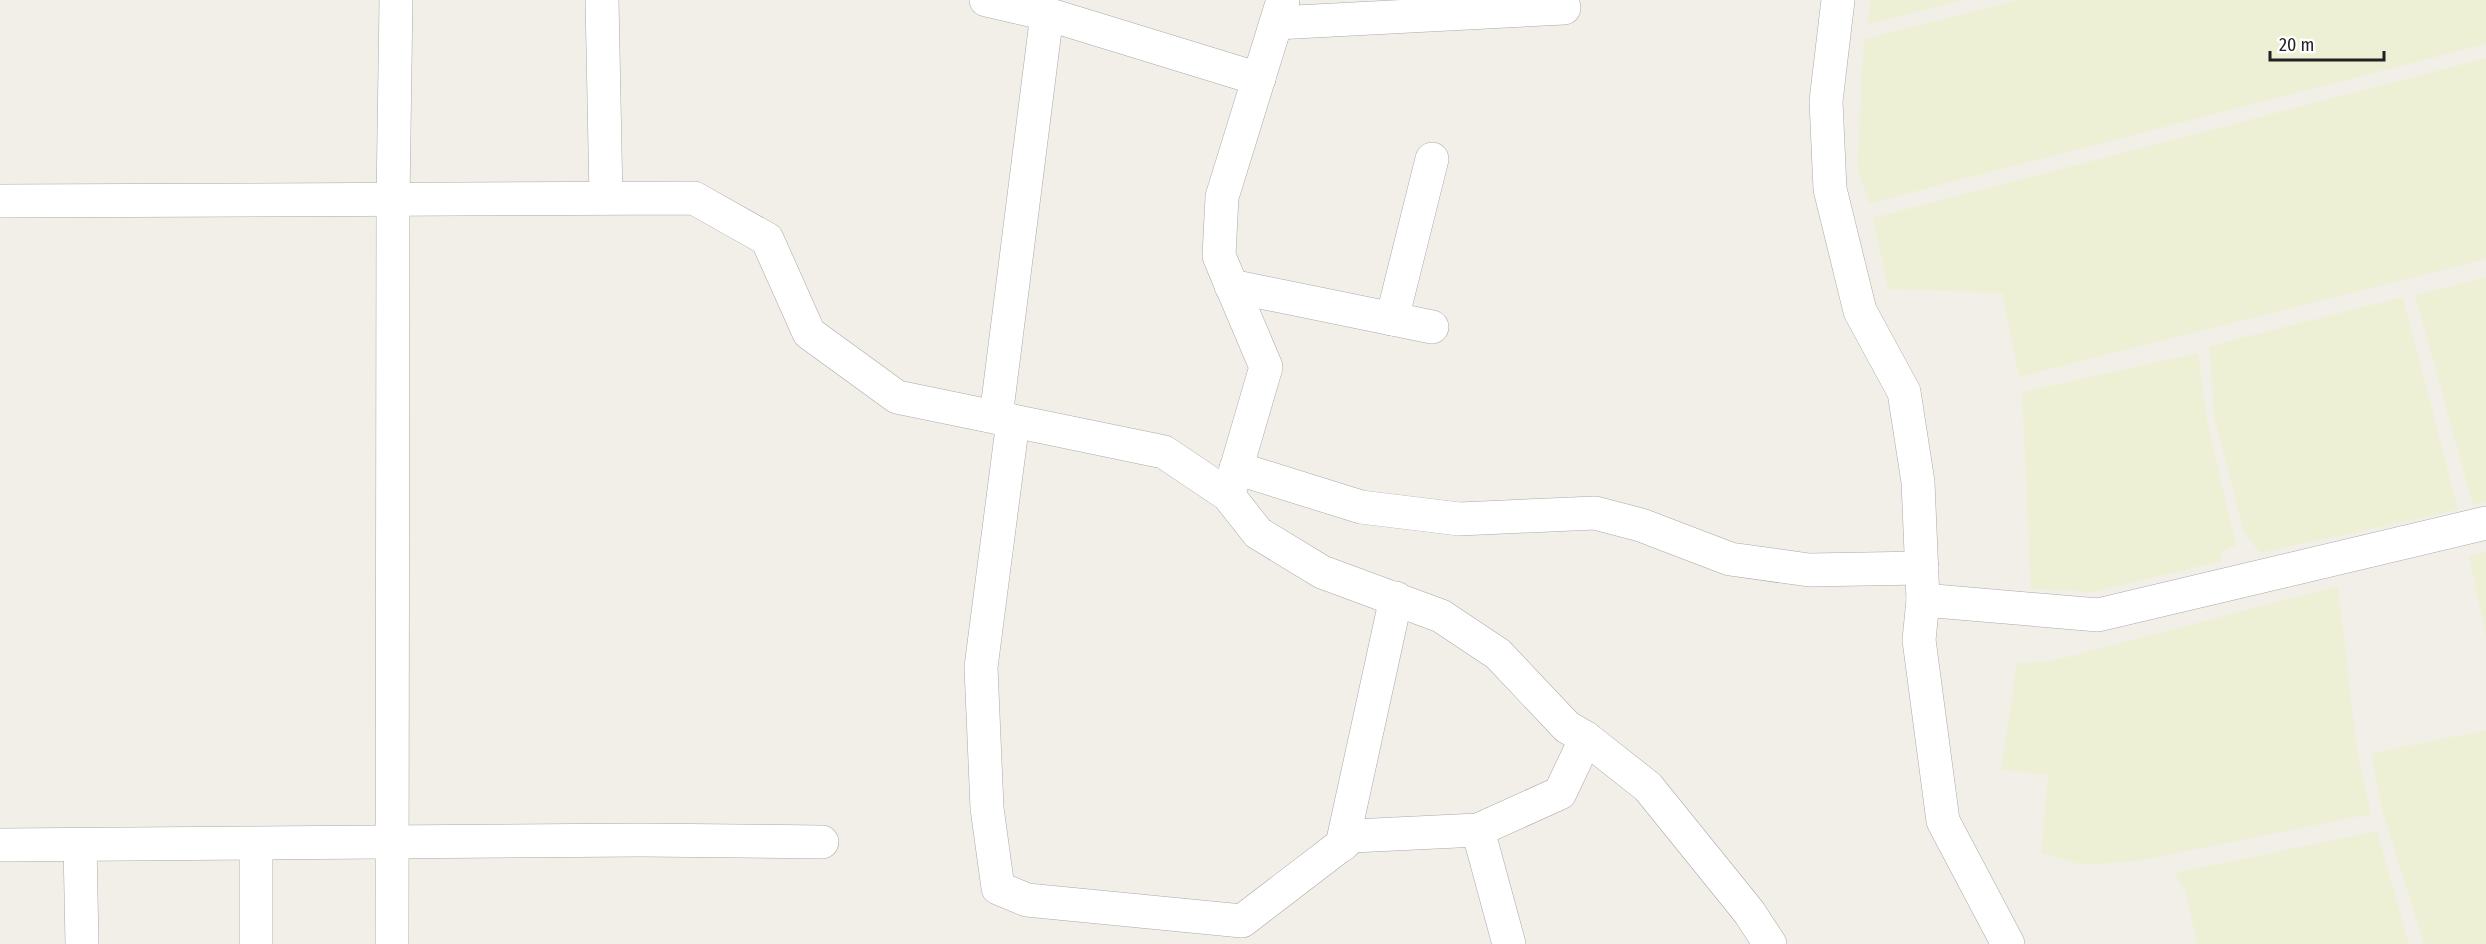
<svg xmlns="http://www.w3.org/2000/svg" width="2486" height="944" font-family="'Fira Sans Condensed',sans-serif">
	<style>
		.farmland { fill: #eef0d5 }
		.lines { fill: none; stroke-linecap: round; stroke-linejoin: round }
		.street-casing { stroke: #a9a9a9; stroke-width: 34 }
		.street { stroke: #fff; stroke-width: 33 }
	</style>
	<rect width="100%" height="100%" fill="#f2efe9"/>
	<g class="farmland">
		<path d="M1871 0H1963L1867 25Z"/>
		<path d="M2018 0H2486V44L1870 203 1857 169 1864 39Z"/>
		<path d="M2486 58V259L2019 377 2002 293 1888 289 1873 218Z"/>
		<path d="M2486 277V502L2473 505 2415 295Z"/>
		<path d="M2403 297 2458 510 2260 553 2244 533 2215 419 2209 346Z"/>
		<path d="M2198 353 2208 424 2236 545 2222 551V561L2094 592 2031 589 2022 392Z"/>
		<path d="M2486 552V637L2469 556Z"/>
		<path d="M2338 586 2357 750 2371 814 2137 861 2082 865 2041 853 2048 775 2001 770 2017 663 2048 662Z"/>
		<path d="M2486 730V944H2424L2382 810 2371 753Z"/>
		<path d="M2377 831 2409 944H2197L2185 890 2174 873Z"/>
	</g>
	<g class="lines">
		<defs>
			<g id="street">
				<path d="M602 0 606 198"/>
				<path d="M986 0 1047 14 1259 79"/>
				<path d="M1838 0 1826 101 1830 189 1860 311 1904 392 1918 482 1923 600 1919 640 1943 821 2008 944"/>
				<path d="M1276 23 1564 8 1562 0"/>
				<path d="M0 201 694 198 767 239 809 333 897 397 1164 452 1228 495 1258 533 1322 572 1441 616 1498 654 1567 727 1586 738 1648 787 1749 912 1770 944"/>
				<path d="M1231 286 1432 327"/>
				<path d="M1392 319 1432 159"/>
				<path d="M996 417 1047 14"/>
				<path d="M1013 421 981 667 987 808 998 888 1027 900 1242 921 1353 836 1478 830 1560 793 1586 738"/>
				<path d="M1236 468 1361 507 1459 519 1595 513 1641 525 1730 559 1809 570 1922 568"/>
				<path d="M1230 490 1266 367 1219 256 1222 197 1283 0"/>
				<path d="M1923 600 2098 615 2486 523"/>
				<path d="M1478 830 1509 944"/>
				<path d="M0 845 641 840 822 842"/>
				<path d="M80 845 82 944"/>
				<path d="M1342 845 1396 598"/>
				<path d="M256 944V844"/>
				<path d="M392 944 393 199 396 0"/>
			</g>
		</defs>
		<use href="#street" class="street-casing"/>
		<use href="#street" class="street"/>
	</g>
	<path d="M2270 51v9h114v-9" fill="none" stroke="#222222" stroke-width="3"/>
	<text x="2279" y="51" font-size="18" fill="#222222" stroke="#ffffff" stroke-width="4.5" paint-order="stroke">20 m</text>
</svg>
